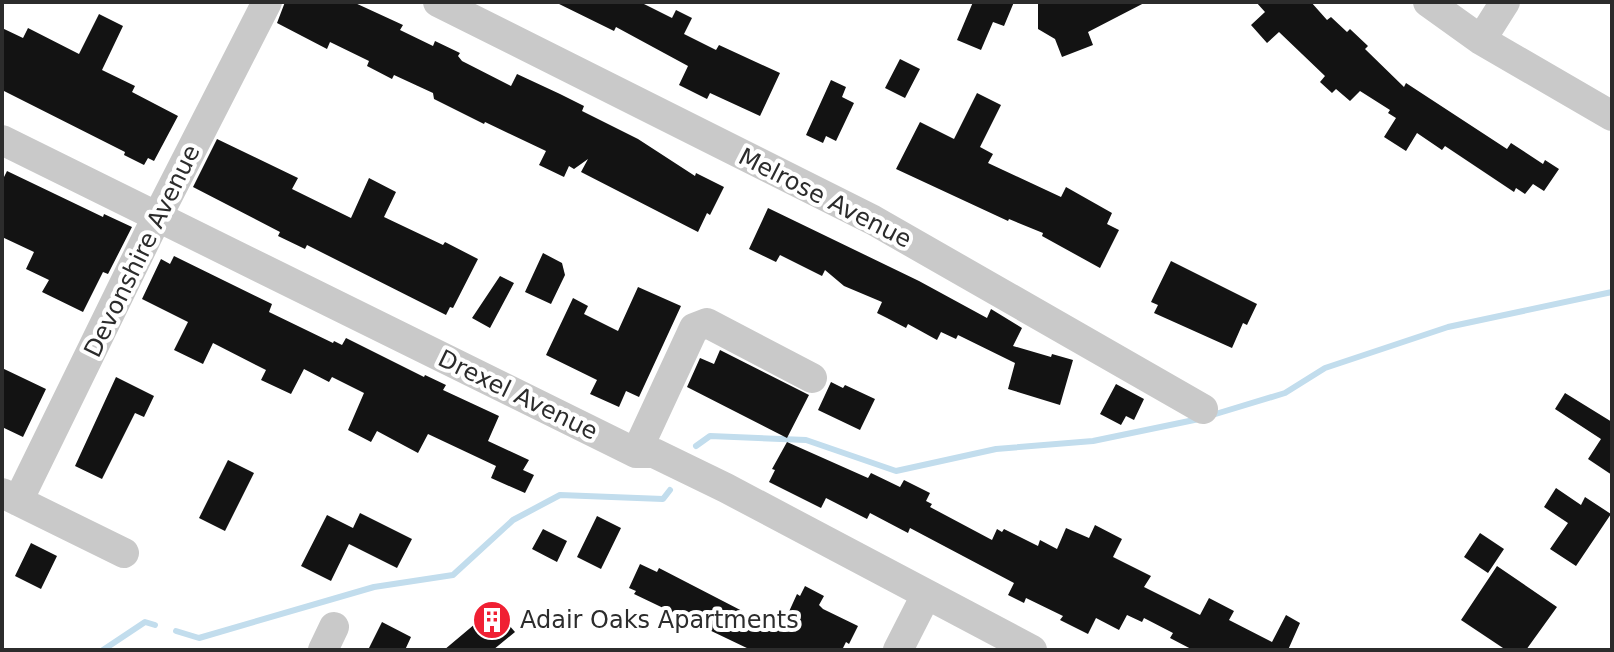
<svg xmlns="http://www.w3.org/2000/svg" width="1614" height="652" viewBox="0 0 1614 652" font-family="'DejaVu Sans',sans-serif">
<rect width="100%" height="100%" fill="#fff"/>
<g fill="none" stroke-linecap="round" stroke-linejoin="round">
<path stroke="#c2dded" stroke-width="6" d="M1209,416L1285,393L1325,368L1448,327L1612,292
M696,446L710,436L806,440L896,471L996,449L1093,441L1199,419
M176,631L199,638L374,587L453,575L513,520L560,495L663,499L670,490
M103,650L145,622L155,625"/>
</g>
<path fill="#131313" d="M285,2H353L403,25L400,30L433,46L435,41L460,53L458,56L462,61L511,86L517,74L560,94L584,106L582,111L638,139L695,176L696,173L724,187L710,215L707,213L698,232L581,172L588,159L574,169L569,166L564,177L539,165L546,151L485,122L484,124L434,99L433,93L394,75L392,79L367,66L369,61L330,42L327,49L277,23Z
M555,2H640L672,18L676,10L692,18L684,34L716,50L719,45L780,73L760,116L710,93L707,99L679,85L688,66L616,27L614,31Z
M973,2H1014L1004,26L993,22L981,50L957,40Z
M1038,2H1146L1088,32L1093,45L1062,57L1055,39L1038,29Z
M1256,2H1311L1327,20L1331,17L1347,32L1350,29L1368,46L1365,49L1404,87L1406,83L1507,149L1511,143L1543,164L1545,160L1559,169L1544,191L1533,184L1525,194L1516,188L1514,192L1445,146L1442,150L1417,133L1406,151L1384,137L1396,118L1388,113L1390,110L1360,91L1350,101L1336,89L1332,93L1320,82L1325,76L1279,32L1267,43L1251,25L1265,12Z
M99,14L123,26L102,70L135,86L132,92L178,116L154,161L148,158L144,165L124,155L125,152L2,90V28L23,38L28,28L79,54Z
M900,59L920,69L905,98L885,88Z
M831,80L846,87L842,97L854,103L836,141L826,136L823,143L806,135Z
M977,93L1001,105L980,147L993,154L988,163L1061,197L1066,187L1112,213L1107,224L1119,230L1100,268L1042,236L1043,233L1009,219L1008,221L896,169L920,122L954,139Z
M217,139L298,178L292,189L351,218L369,178L396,192L384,217L443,245L445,242L478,259L453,308L450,307L446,315L307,245L305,249L278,236L280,232L193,187Z
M7,171L103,217L104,214L132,227L108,274L103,272L83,312L42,292L49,280L26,269L34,252L2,237V181Z
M768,208L919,281L987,318L991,309L1022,328L1013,346L1051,357L1052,354L1073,360L1060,405L1008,389L1015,363L958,335L956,339L941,332L937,340L908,324L906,328L887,318L877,313L882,302L844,286L825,270L822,276L780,255L776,262L749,249Z
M543,253L562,263L565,275L551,304L525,292Z
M174,256L272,304L269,312L333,343L334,341L342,345L346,338L424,377L425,375L446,385L443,390L499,416L488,441L529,460L523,470L534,475L525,493L491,478L496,466L428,434L418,453L377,431L371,442L348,430L364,393L332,377L329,382L304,369L291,394L261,380L266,370L213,343L203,364L174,350L188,322L142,299L161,259L170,264Z
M1171,261L1257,304L1247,325L1243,323L1232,348L1154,313L1158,305L1151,302Z
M500,276L514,283L490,328L472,318Z
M638,287L681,306L639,397L626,391L619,407L590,394L597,380L546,355L573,298L588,306L584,314L618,331Z
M720,350L809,395L787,438L687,387L700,358L714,364Z
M2,368L46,389L23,437L2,427Z
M116,377L154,396L144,417L135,413L102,479L75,466Z
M831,382L843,388L845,385L875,399L860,430L818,410Z
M1116,384L1144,399L1134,420L1126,416L1121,425L1100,414Z
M1565,393L1612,422V475L1588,459L1601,439L1555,409Z
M787,442L868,478L871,473L900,487L904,480L930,493L926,501L932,504L930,507L992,540L997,529L1002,532L1004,529L1038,546L1040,540L1057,549L1066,528L1089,538L1095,525L1122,539L1113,557L1151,576L1144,587L1200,615L1209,598L1234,611L1229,620L1272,642L1286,615L1300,623L1288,650H1193L1170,638L1173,633L1144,618L1142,622L1127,615L1119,630L1096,618L1088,634L1060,620L1063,616L1026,598L1024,603L1008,595L1014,583L910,528L908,533L870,513L867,519L826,498L821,508L769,482L775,470L772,469Z
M228,460L254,473L225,531L199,518Z
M1556,488L1581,505L1585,497L1611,514L1576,566L1550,549L1568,523L1544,507Z
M360,513L412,539L397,568L349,544L331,581L301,566L327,515L353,528Z
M597,516L621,528L601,569L577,557Z
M543,529L567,541L557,562L532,549Z
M1480,533L1504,549L1488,573L1464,557Z
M31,543L57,556L41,589L15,576Z
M640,564L657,572L659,568L777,629L778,625L782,627L797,594L800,596L805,586L824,596L819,605L823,609L858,626L849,644L846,642L842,650H751L634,594L636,591L629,588Z
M1497,566L1557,607L1526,650H1506L1461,620Z
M494,608L515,632L493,650H444Z
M382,622L411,637L405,650H368Z"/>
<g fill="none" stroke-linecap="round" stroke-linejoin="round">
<path stroke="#c9c9c9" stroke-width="30" d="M438,2L873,220L1203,409
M1428,2L1481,40L1612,116
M1481,40L1505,2
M2,140L636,453H654L726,488L1032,650
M636,453L694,328L707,323L812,378
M2,493L124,553
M18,501L153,225L267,2
M323,650L334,627
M898,650L926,595"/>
</g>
<defs>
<symbol id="building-disc" viewBox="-11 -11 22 22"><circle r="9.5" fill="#f02033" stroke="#fff"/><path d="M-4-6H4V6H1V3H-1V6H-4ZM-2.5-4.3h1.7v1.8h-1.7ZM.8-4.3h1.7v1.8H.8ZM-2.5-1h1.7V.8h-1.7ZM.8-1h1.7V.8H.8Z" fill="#fff"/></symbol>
</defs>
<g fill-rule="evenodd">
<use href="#building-disc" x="470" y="598" width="44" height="44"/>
</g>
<g text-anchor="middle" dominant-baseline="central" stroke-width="8" stroke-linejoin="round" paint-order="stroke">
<g font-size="24" fill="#2c2c2c" stroke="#fff">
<text transform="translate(825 198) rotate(27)">Melrose Avenue</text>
<text transform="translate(142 251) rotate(-64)">Devonshire Avenue</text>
<text transform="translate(518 395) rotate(26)">Drexel Avenue</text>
</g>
<g font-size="24" fill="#2c2c2c" stroke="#fff" text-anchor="start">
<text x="520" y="620">Adair Oaks Apartments</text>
</g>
</g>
<rect width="1614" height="652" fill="none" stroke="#2c2c2c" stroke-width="8"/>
</svg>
